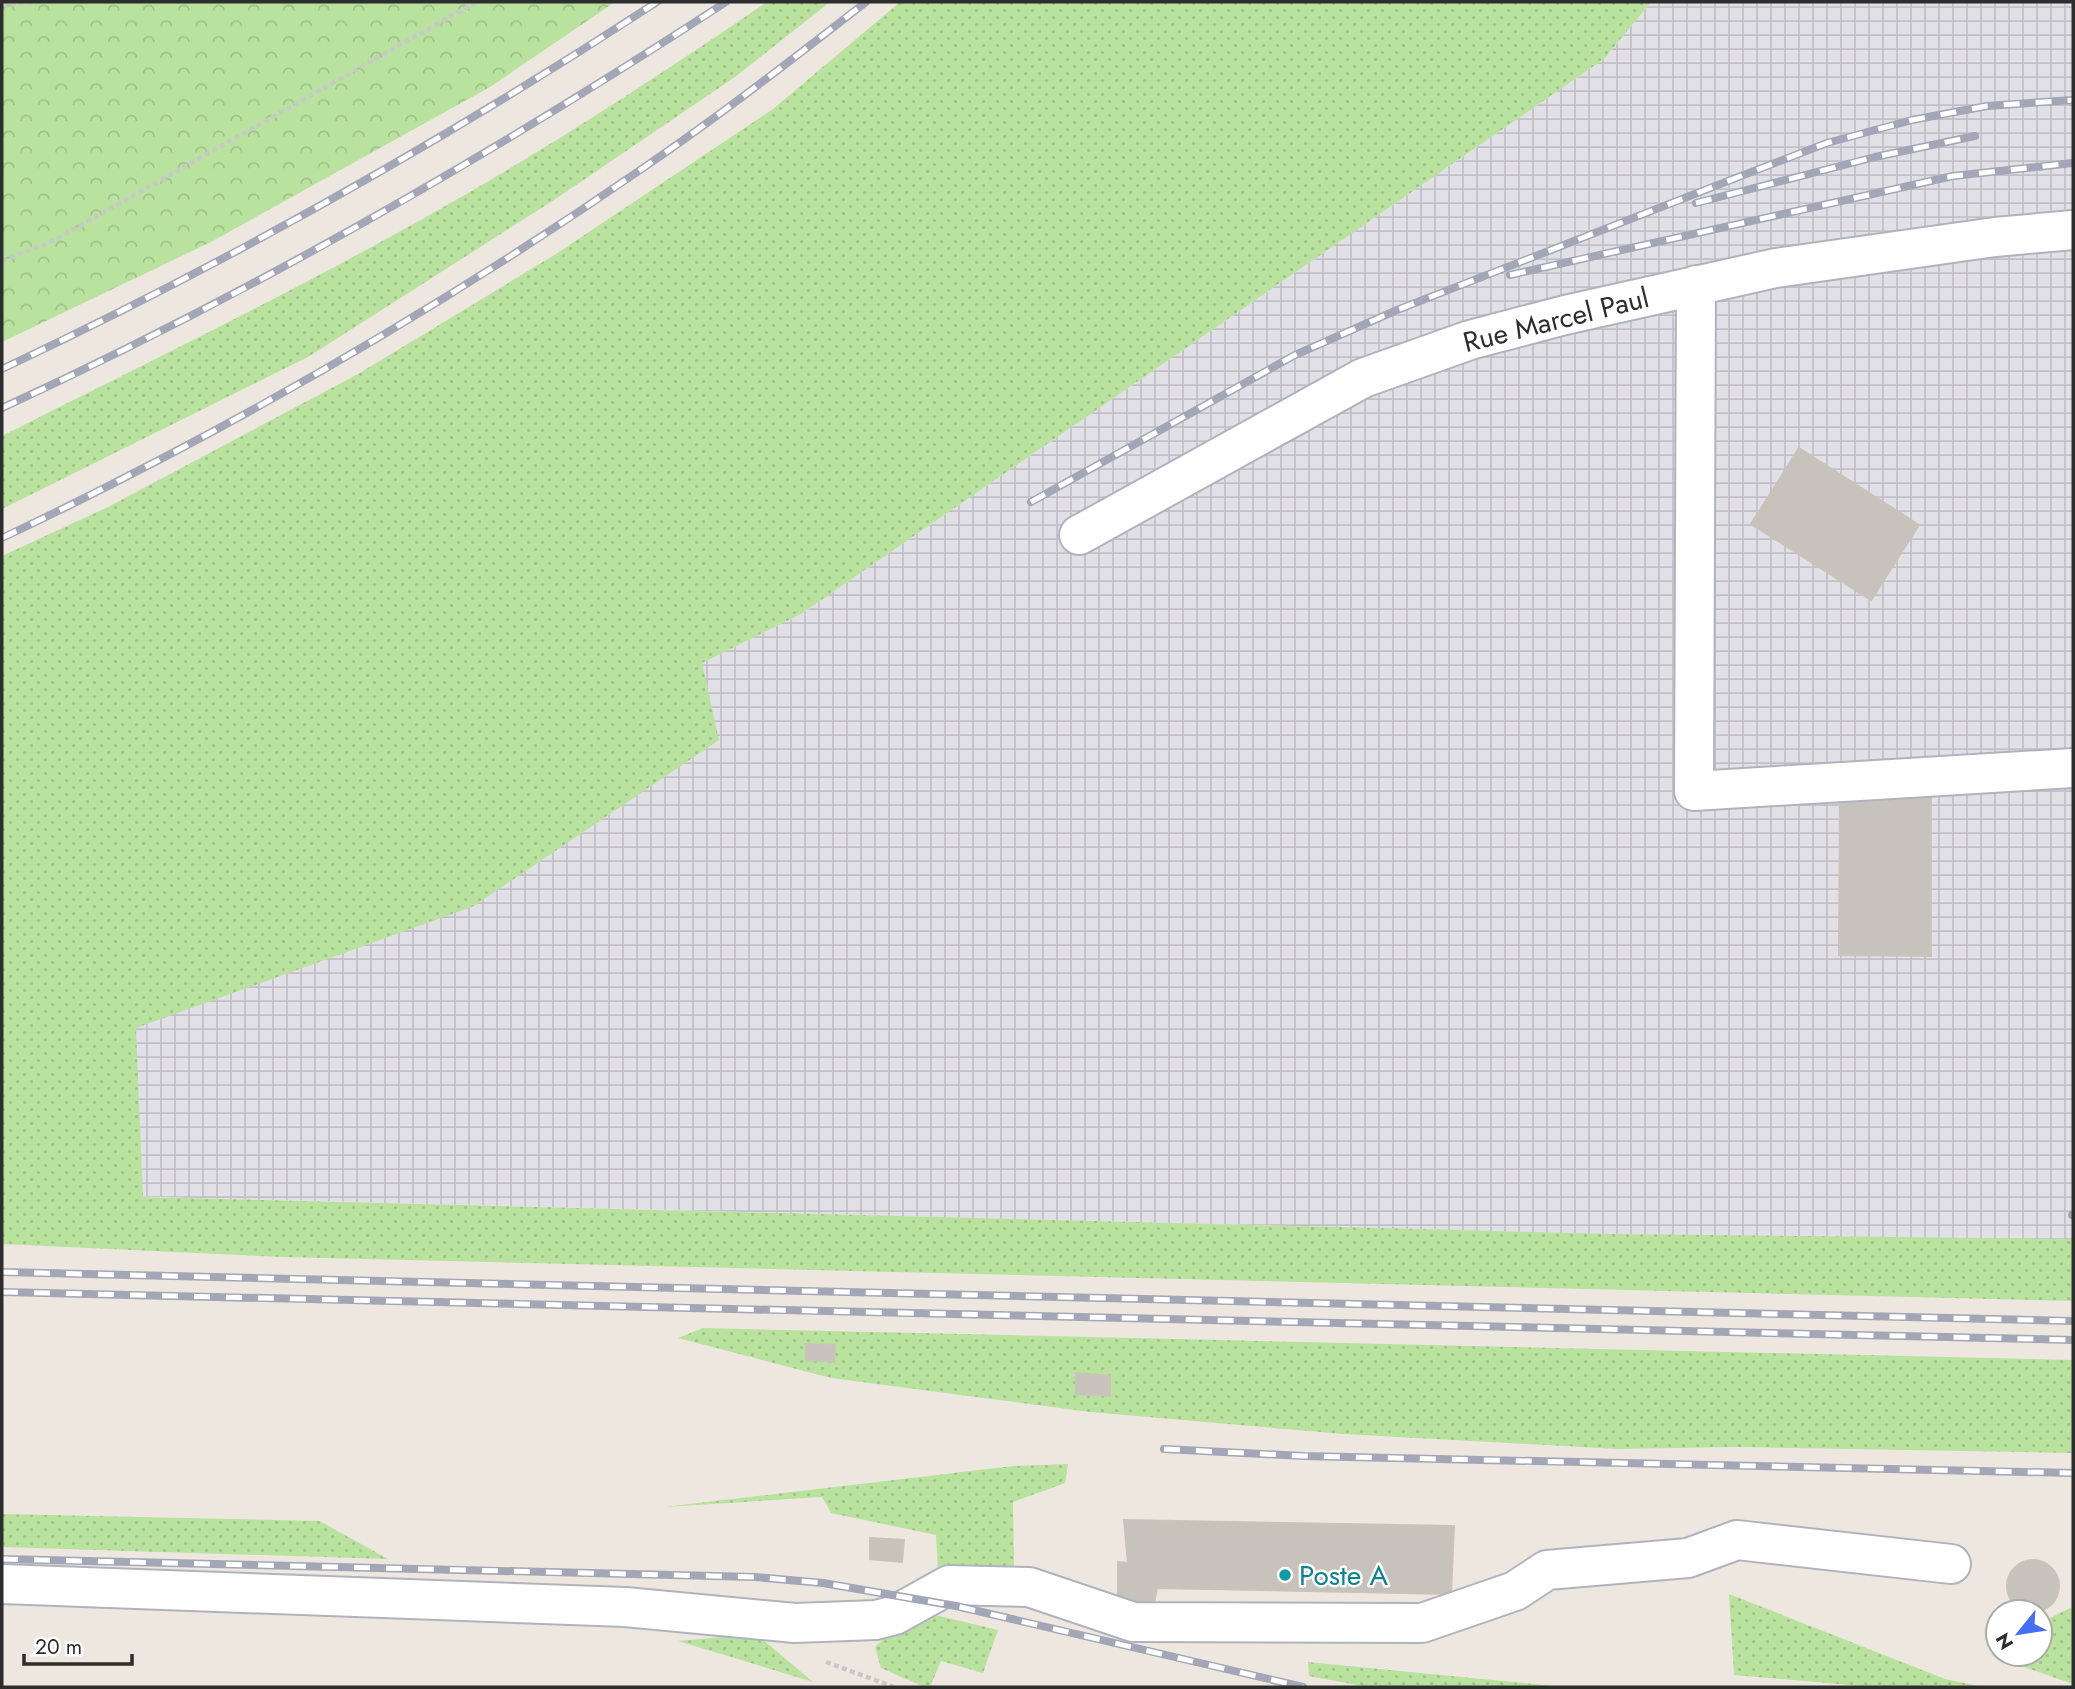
<svg xmlns="http://www.w3.org/2000/svg" width="2075" height="1689" viewBox="0 0 2075 1689" font-family="Jost,sans-serif">
<defs>
<pattern id="industrial-grid" width="8" height="8" patternUnits="userSpaceOnUse" patternTransform="scale(1.75)"><rect width="8" height="8" fill="#e2e0e7"/><path d="M0 4h8M4 0v8" fill="none" stroke="#c2c0c6"/></pattern>
<pattern id="green-dots" width="8" height="8" patternUnits="userSpaceOnUse" patternTransform="scale(1.75)"><rect width="8" height="8" fill="#b9e29f"/><path d="M2 2h.1M6 6h.1" fill="none" stroke="#9fc289" stroke-width="1.8" stroke-linecap="round"/></pattern>
<pattern id="forest-crowns" width="20" height="18" patternUnits="userSpaceOnUse" patternTransform="scale(1.75)"><rect width="20" height="18" fill="#b9e29f"/><path d="M2 6a3 3 0 1 1 6 0M12 15a3 3 0 1 1 6 0" fill="none" stroke="#9fc289"/></pattern>
</defs>
<rect width="100%" height="100%" fill="#eee7e0"/>
<path fill="url(#industrial-grid)" d="M1651,2H2073V1240L1599,1234L2,1193V1008L801,614L1604,59Z"/>
<path fill="url(#green-dots)" d="M767,2H830L735,77L554,200L308,357L2,509V436C141,366 281,298 417,222C538,155 653,80 767,2Z
M900,2H1651L1604,59L801,614L702,663L719,740L474,906L136,1028L143,1197L1613,1234L2073,1239V1301L283,1257L2,1244V556L108,507L358,374L556,254L773,109Z
M703,1328L2073,1360V1453L1737,1447L1618,1449L1343,1434L1090,1412L831,1378L678,1338Z
M1068,1464L1065,1483L1013,1502L1014,1568L938,1569L936,1535L831,1513L822,1497L664,1507L1013,1466Z
M2,1514L320,1521L388,1559L2,1547Z
M1729,1594L1945,1679L1984,1687H1873L1734,1675Z
M2070,1608L2073,1609V1684L2015,1664L2013,1654H2040V1623Z
M935,1615L998,1630L983,1673L941,1661L930,1687H924L881,1668L875,1647L887,1636Z
M756,1634L813,1682L678,1641Z
M1308,1662L1564,1687H1367L1309,1676Z"/>
<path fill="url(#forest-crowns)" d="M2,2H615L490,87L211,242L2,342Z"/>
<path fill="#c7c2bb" stroke="#cac3b9" stroke-width="2" d="M1799,448L1919,525L1871,600L1751,524Z
M1931,794V956L1839,955L1840,796Z
M806,1344L835,1345L834,1362L806,1360Z
M1076,1373L1110,1376V1396L1076,1394Z
M1124,1520L1454,1526L1451,1594L1157,1588L1154,1603L1124,1607L1118,1596V1562L1128,1563Z
M870,1538L904,1540L902,1562L870,1559Z
M2007 1586a26 26 0 1 1 52 0a26 26 0 1 1-52 0Z"/>
<g fill="none" stroke-linecap="round" stroke-linejoin="round">
<defs>
<path id="minor" d="M1696,285L1694,791L2073,768
M1079,535L1363,378L1470,340L1565,315L1776,268L1995,237L2073,230
M2,1584L625,1607L795,1623L876,1620L895,1615L949,1585L1029,1587L1133,1622L1422,1623L1515,1591L1547,1570L1688,1558L1737,1540L1951,1564"/>
</defs>
<use href="#minor" stroke="#b0b3bd" stroke-width="42"/>
<path stroke="#c8c8c8" stroke-width="4.5" stroke-dasharray="5 3.5" stroke-linecap="butt" d="M2,5L32,2
M2,261L55,240L476,2
M826,1662L894,1687"/>
<use href="#minor" stroke="#fff" stroke-width="38"/>
<defs>
<path id="rail" d="M1696,203L1875,157L1975,136
M1510,275L1953,176L2073,163
M2,369C229,262 447,139 657,2
M2,408C254,292 493,154 726,2
M1031,502L1295,355L1397,310L1741,176L1827,143L1912,120L1987,106L2073,100
M2,538C226,432 442,307 646,166C722,114 794,58 866,2
M2072,1215H2073
M2,1272L2073,1321
M2,1292L2073,1340
M1164,1449L1304,1456L2073,1473
M2,1559L755,1577L823,1583L956,1606L1303,1687"/>
</defs>
<use href="#rail" stroke="#a2a6b6" stroke-width="8"/>
<use href="#rail" stroke="#fff" stroke-width="5" stroke-dasharray="16" stroke-linecap="butt"/>
</g>
<circle fill="#0f9aa8" stroke="#fff" stroke-width="2.5" cx="1285" cy="1575" r="7"/>
<g text-anchor="middle" dominant-baseline="central" stroke-width="5" stroke-linejoin="round" paint-order="stroke">
<g font-size="28" fill="#2d2d2d" stroke="#fff">
<text transform="translate(1556 320) rotate(-14)">Rue Marcel Paul</text>
</g>
<g font-size="28" fill="#0d838f" stroke="#fff" text-anchor="start">
<text x="1299" y="1575">Poste A</text>
</g>
</g>
<rect width="2075" height="1689" fill="none" stroke="#2d2d2d" stroke-width="7"/>
<g transform="translate(2019 1633) rotate(240)"><circle r="33" fill="#ffffff" stroke="#ababab" stroke-width="2"/>
<path d="M0-5L12 26L0 18L-12 26Z" fill="#466ff5"/>
<text y="-10" font-size="19" font-weight="bold" text-anchor="middle" fill="#2d2d2d">N</text>
</g>
<path d="M24 1654v10h108v-10" fill="none" stroke="#2d2d2d" stroke-width="3.5"/>
<text x="35" y="1654" font-size="21" fill="#2d2d2d" stroke="#ffffff" stroke-width="5" paint-order="stroke">20 m</text>
</svg>
